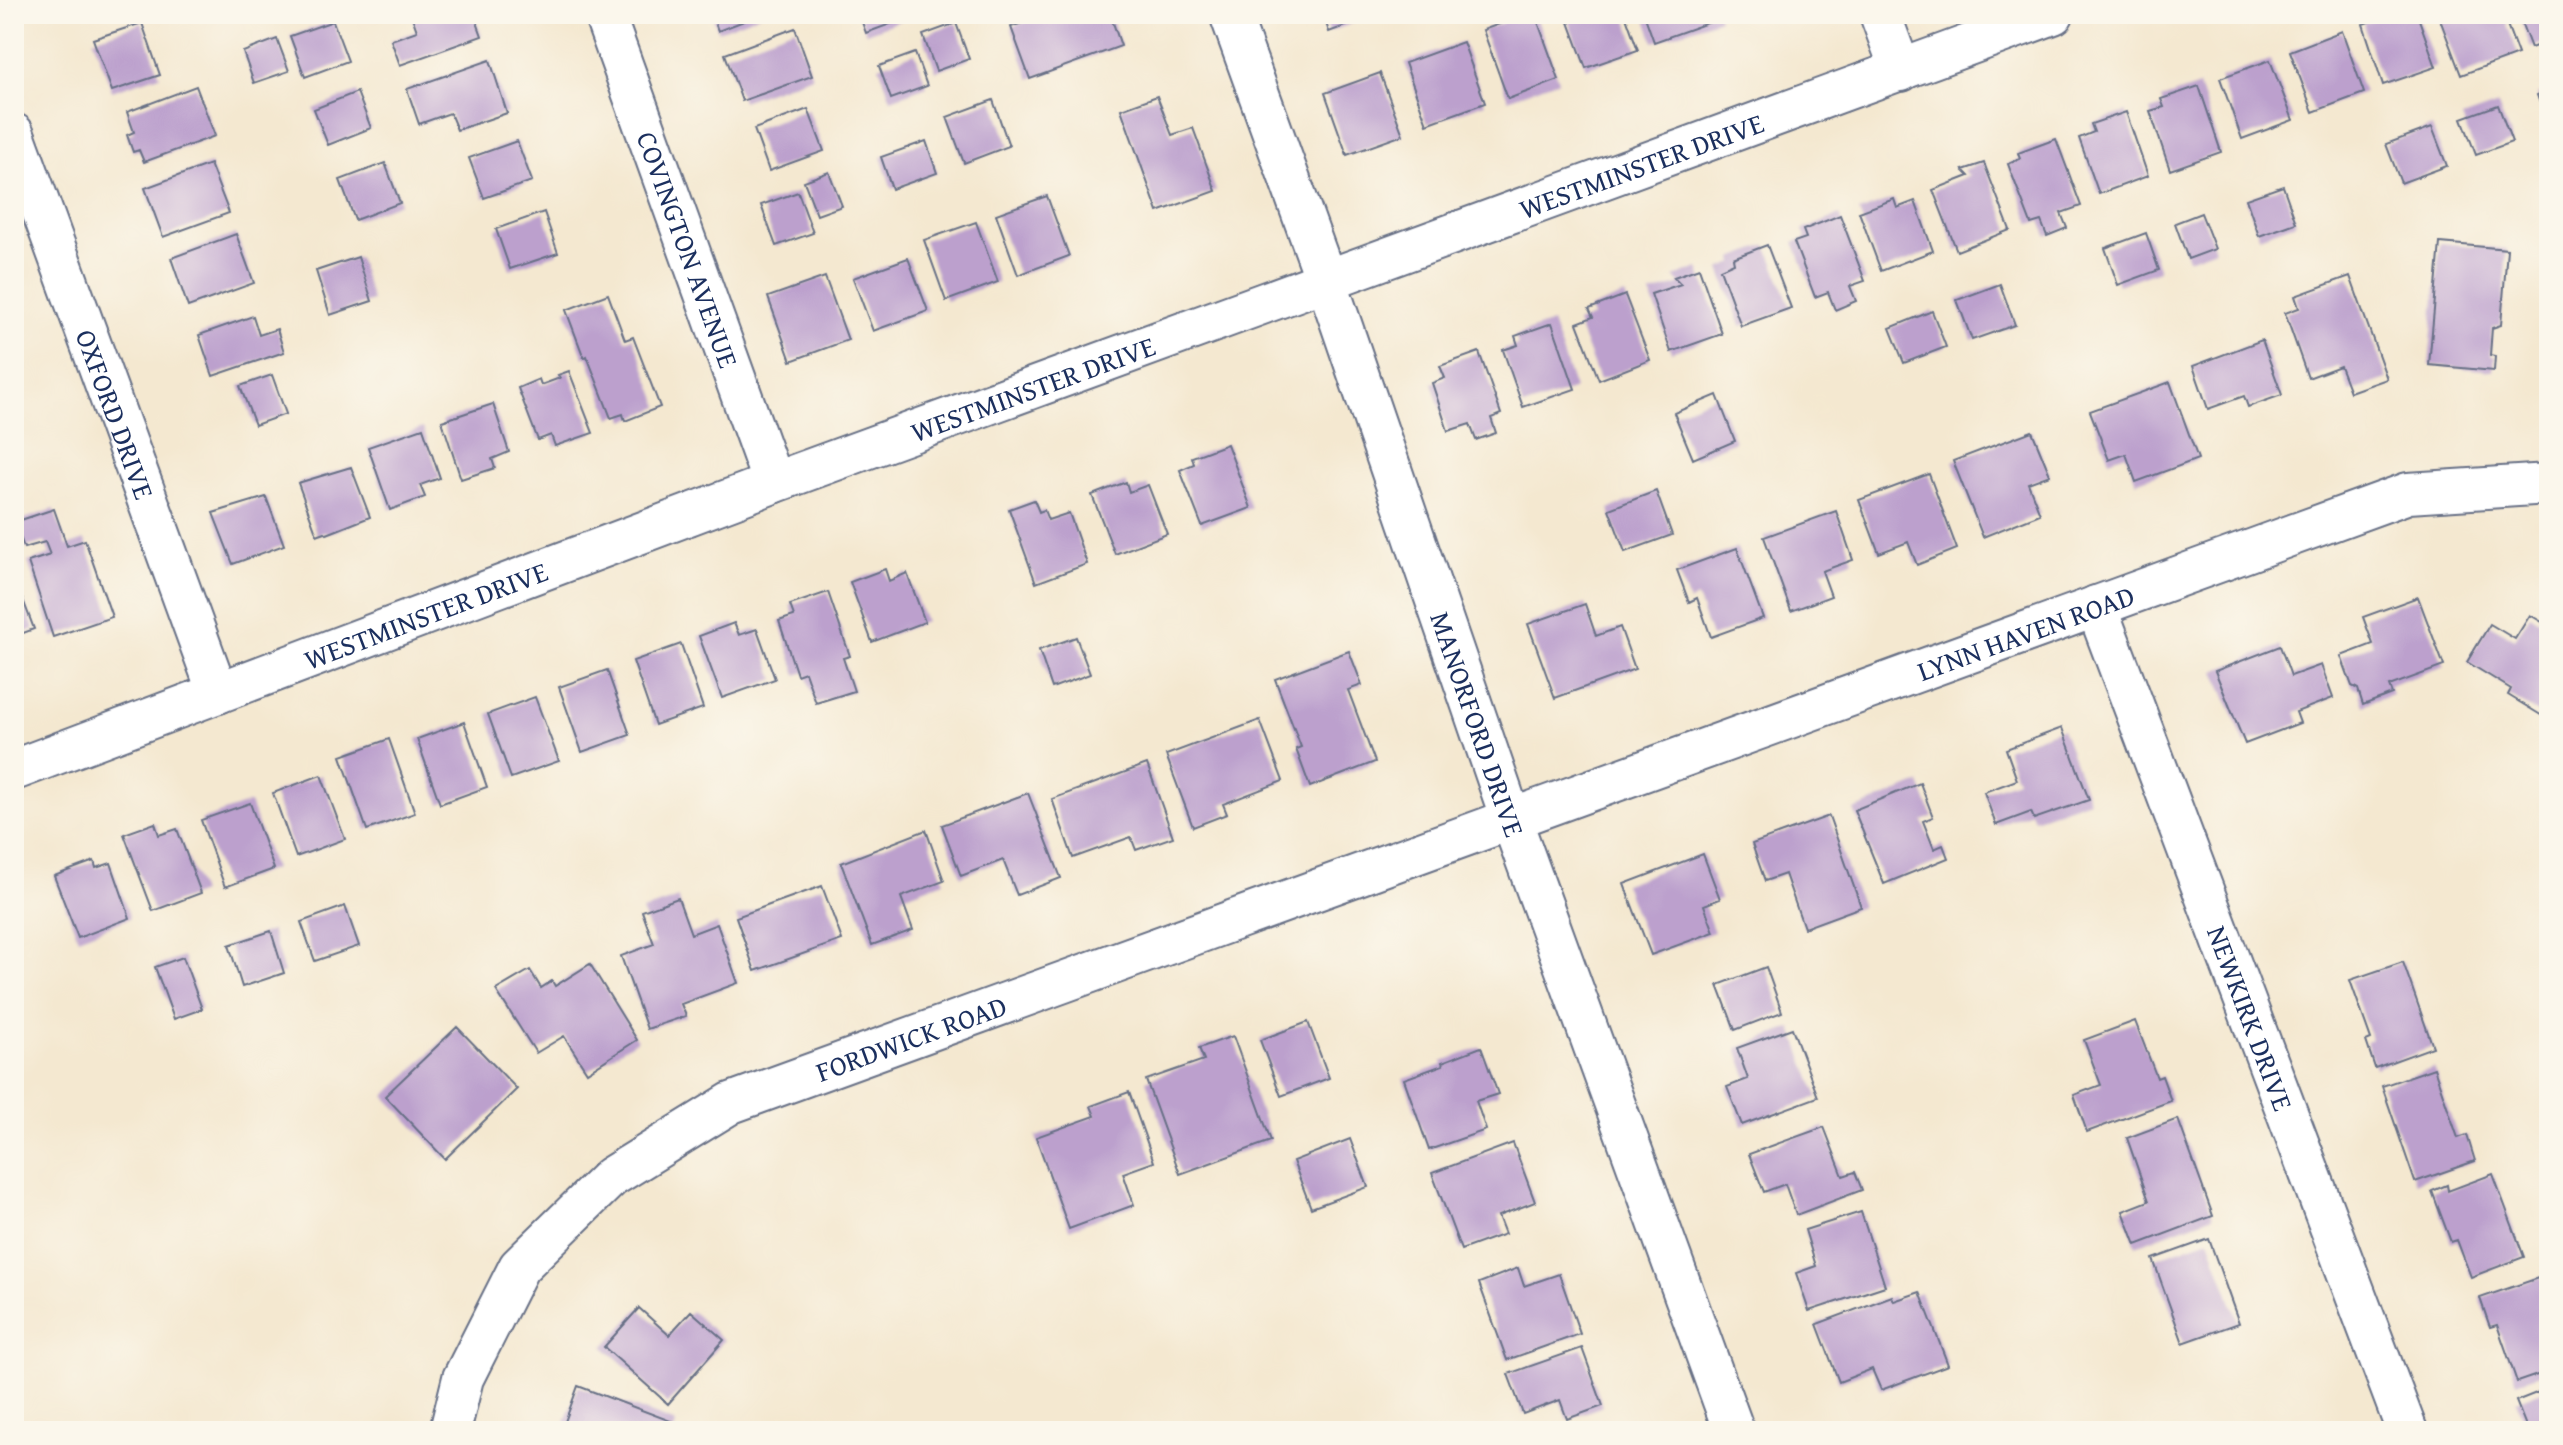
<svg xmlns="http://www.w3.org/2000/svg" width="2563" height="1445" viewBox="0 0 2563 1445" font-family="'Gentium Book Plus',serif">
<rect width="100%" height="100%" fill="#fbf7ec"/>
<filter id="ink" filterUnits="userSpaceOnUse"><feTurbulence type="fractalNoise" baseFrequency=".0125" numOctaves="2"/><feDisplacementMap in="SourceGraphic" scale="16" xChannelSelector="R" yChannelSelector="G"/><feConvolveMatrix kernelMatrix="1 2 1 2 8 2 1 2 1" color-interpolation-filters="sRGB"/></filter>
<filter id="wash" filterUnits="userSpaceOnUse"><feTurbulence type="fractalNoise" baseFrequency=".006" numOctaves="4" result="noise"/><feDisplacementMap in="SourceGraphic" scale="32" xChannelSelector="R" yChannelSelector="G"/><feGaussianBlur stdDeviation="1.8" result="paint"/><feColorMatrix in="noise" values="0 0 0 0 0 0 0 0 0 0 0 0 0 0 0 0 0 1.4 0 .05"/><feComposite in="paint" operator="in"/></filter>
<g filter="url(#wash)">
<rect width="100%" height="100%" fill="#f4e8d0"/>
<g id="blocks">
<path fill="#bca0cd" d="M411,14H474L482,36L400,65L391,40L417,31Z
M712,14H762L718,31Z
M859,14H902L904,19L866,33Z
M1047,14H1110L1121,46L1030,79L1011,27Z
M1323,14H1377L1329,32Z
M1526,14H1535L1559,80L1508,99L1483,30Z
M1566,14H1625L1638,50L1586,68Z
M1644,14H1717L1719,19L1654,42Z
M2390,14H2417L2436,67L2383,85L2363,24Z
M2438,14H2503L2518,54L2461,75Z
M2518,14H2549V41L2531,48Z
M333,21L348,61L305,77L290,36Z
M142,23L160,75L112,91L93,39Z
M956,23L969,59L936,71L923,35Z
M795,28L812,76L742,101L725,54Z
M2342,31L2364,93L2313,112L2290,51Z
M277,39L289,71L254,83L243,52Z
M1463,42L1485,103L1427,124L1405,63Z
M915,53L927,86L891,99L879,66Z
M490,60L507,113L457,130L450,113L419,124L407,89Z
M2270,60L2293,120L2242,139L2220,78Z
M1380,73L1403,135L1347,155L1325,93Z
M196,86L215,136L144,162L139,150L133,152L127,135L134,132L127,112Z
M2199,86L2221,152L2170,170L2150,111L2164,107L2161,99Z
M2549,90V127L2537,95Z
M357,92L371,128L328,145L314,109Z
M1157,96L1172,135L1193,128L1216,191L1158,212L1121,109Z
M993,100L1009,146L964,163L947,117Z
M2498,105L2512,142L2476,155L2462,118Z
M808,109L824,151L769,171L754,129Z
M2126,112L2148,176L2099,194L2079,138L2094,132L2091,124Z
M2432,127L2447,166L2401,183L2386,144Z
M2056,139L2081,206L2061,213L2067,228L2047,236L2041,221L2031,224L2008,164L2020,159L2018,153Z
M517,141L532,181L484,198L469,158Z
M926,141L937,173L892,189L881,157Z
M385,163L400,203L355,220L340,180Z
M1984,163L2010,230L1957,251L1933,190L1969,176L1963,170Z
M210,164L229,213L163,237L145,188Z
M829,172L842,206L817,215L804,181Z
M2283,186L2296,223L2259,236L2246,199Z
M798,192L813,233L776,246L761,205Z
M1047,196L1069,256L1018,275L996,214Z
M1894,199L1897,208L1915,201L1933,251L1881,271L1859,212Z
M544,212L558,253L510,269L496,229Z
M2201,213L2215,249L2188,259L2175,223Z
M1840,215L1865,281L1850,286L1856,301L1835,310L1828,292L1815,297L1794,242L1806,238L1803,230Z
M976,222L998,282L946,301L924,240Z
M2146,233L2159,270L2118,285L2105,248Z
M236,234L254,283L188,307L171,258Z
M2440,243L2507,249L2501,325L2492,328L2490,355L2495,356L2494,371L2429,365Z
M1767,245L1791,308L1741,326L1720,269L1734,263L1733,258Z
M358,257L372,301L330,315L316,271Z
M908,258L928,311L873,331L853,278Z
M1699,268L1722,334L1671,352L1651,294L1681,284L1674,277Z
M2350,276L2387,379L2350,392L2340,366L2308,378L2285,313L2299,308L2295,296Z
M825,277L848,340L791,361L768,297Z
M2000,284L2015,325L1972,340L1957,300Z
M608,294L625,340L633,337L660,407L625,421L623,414L611,418L587,356L584,358L566,310Z
M1625,295L1650,360L1599,380L1577,323L1593,317L1589,309Z
M1932,311L1946,347L1904,363L1890,328Z
M253,316L259,335L277,329L284,352L213,376L199,335Z
M1552,323L1575,389L1523,407L1503,350L1518,345L1515,336Z
M2262,340L2282,395L2248,407L2244,396L2208,409L2193,366Z
M1479,352L1501,414L1491,418L1496,433L1476,440L1470,424L1448,431L1432,383L1445,378L1440,366Z
M569,371L593,433L555,446L551,435L538,440L518,388L539,379L541,385L560,378L558,375Z
M272,375L286,414L255,425L240,386Z
M2170,382L2198,459L2136,482L2126,454L2109,460L2090,411Z
M1717,395L1735,441L1693,459L1674,413Z
M493,404L509,452L492,459L495,468L461,479L442,421Z
M423,428L440,478L420,485L425,497L390,510L368,447Z
M2032,431L2050,475L2028,483L2040,514L1983,537L1953,461Z
M1227,444L1251,508L1202,526L1180,470L1194,464L1192,457Z
M351,467L370,517L327,534L325,532L317,535L298,483Z
M1929,474L1957,549L1917,565L1908,542L1879,553L1859,500Z
M1126,482L1129,492L1148,485L1167,534L1115,554L1092,495Z
M1656,491L1672,535L1625,552L1609,509Z
M266,497L284,545L233,564L213,513Z
M1034,500L1039,512L1044,510L1048,520L1069,513L1087,564L1036,583L1009,509Z
M54,509L67,546L85,540L112,617L53,637L28,562L50,555L45,542L24,548L15,522Z
M1836,511L1853,560L1822,571L1831,596L1791,611L1764,537Z
M1737,548L1763,618L1711,637L1697,598L1689,602L1677,570Z
M885,569L889,581L907,573L925,622L872,642L850,582Z
M14,576L34,629L15,636L18,646L14,648Z
M828,592L850,656L843,658L854,691L816,703L805,672L797,675L779,621L794,616L790,605Z
M2418,597L2444,666L2389,686L2392,694L2363,705L2358,689L2352,686L2341,656L2373,644L2363,617Z
M1585,604L1596,636L1620,627L1635,669L1555,698L1528,624Z
M2530,615L2549,626V647L2545,652L2549,655V709L2544,717L2508,695L2511,689L2467,662L2490,624L2515,639Z
M734,623L739,635L757,629L775,679L722,698L699,636Z
M1076,637L1090,674L1052,688L1039,650Z
M681,644L703,708L655,725L633,661Z
M2280,646L2291,676L2321,665L2333,698L2296,712L2300,723L2245,744L2215,671Z
M1349,651L1362,685L1348,690L1375,762L1310,787L1296,749L1301,747L1275,679Z
M607,670L630,735L582,752L559,687Z
M535,697L559,761L511,778L488,714Z
M1260,720L1283,781L1223,804L1227,814L1193,827L1166,755Z
M464,722L487,787L440,804L417,739Z
M2062,728L2089,800L2034,819L2031,812L1996,825L1984,792L2017,780L2006,749Z
M389,739L415,813L367,830L341,756Z
M1147,764L1173,837L1136,850L1131,837L1073,858L1052,799Z
M321,775L345,839L296,857L273,793Z
M1920,783L1933,817L1923,821L1934,849L1943,845L1948,858L1884,884L1854,810Z
M1028,793L1061,878L1017,895L1003,860L961,876L942,825Z
M250,803L274,869L225,887L201,820Z
M1829,816L1861,907L1804,928L1785,874L1765,881L1752,844Z
M155,823L159,835L177,829L201,893L153,911L124,834Z
M926,830L944,881L901,897L913,930L872,945L841,863Z
M1703,854L1720,899L1704,905L1714,932L1651,955L1624,884Z
M94,861L96,868L111,863L130,918L78,938L54,876Z
M822,886L842,940L755,971L736,917Z
M678,898L691,934L717,924L738,983L681,1004L686,1016L647,1029L621,956L654,944L642,911Z
M345,906L359,946L315,961L301,922Z
M271,931L284,973L242,987L229,945Z
M183,957L202,1009L174,1019L155,967Z
M2403,962L2433,1047L2375,1068L2366,1041L2371,1039L2350,980Z
M590,964L637,1040L587,1072L564,1036L536,1053L496,990L530,970L541,988L552,981L555,986Z
M1766,967L1782,1012L1735,1030L1718,985Z
M2135,1021L2157,1078L2162,1076L2171,1101L2087,1132L2074,1095L2101,1085L2084,1040Z
M1308,1022L1329,1078L1281,1096L1260,1040Z
M457,1027L517,1089L445,1159L385,1096Z
M1792,1028L1818,1097L1742,1125L1727,1087L1748,1079L1737,1048Z
M1233,1036L1271,1141L1180,1174L1146,1080L1204,1060L1199,1048Z
M1481,1047L1498,1094L1476,1101L1486,1130L1429,1150L1404,1079L1443,1065L1442,1062Z
M2434,1068L2458,1138L2467,1135L2475,1161L2415,1182L2382,1086Z
M1129,1092L1154,1162L1123,1173L1134,1205L1069,1229L1036,1137L1095,1116L1091,1106Z
M2178,1119L2213,1216L2136,1245L2123,1211L2149,1201L2127,1138Z
M1824,1127L1843,1176L1855,1172L1862,1190L1796,1215L1785,1184L1764,1192L1749,1154Z
M1350,1139L1368,1187L1311,1208L1293,1161Z
M1513,1143L1535,1202L1498,1216L1505,1234L1461,1250L1432,1173Z
M2493,1174L2524,1257L2471,1277L2457,1240L2451,1242L2432,1191L2447,1185L2448,1191Z
M1861,1212L1885,1286L1809,1311L1796,1273L1816,1266L1805,1230Z
M2209,1239L2239,1323L2183,1343L2153,1259Z
M1518,1268L1524,1286L1559,1274L1580,1334L1507,1360L1479,1283Z
M2541,1277L2549,1298V1371L2517,1382L2497,1325L2490,1327L2480,1298Z
M1920,1292L1948,1365L1881,1390L1872,1369L1839,1382L1817,1324L1892,1296L1894,1301Z
M639,1308L669,1335L691,1311L724,1340L668,1404L604,1347Z
M1582,1348L1603,1406L1567,1419L1560,1400L1523,1414L1508,1374Z
M578,1386L676,1423L673,1431L562,1430Z
M2549,1388V1431H2528L2516,1401Z"/>
</g>
</g>
<g filter="url(#ink)">
<use href="#blocks" fill-opacity="0" stroke="#677086" stroke-width="2"/>
<g fill="none" stroke-linecap="round" stroke-linejoin="round">
<defs>
<g id="minor">
<path id="s1" d="M604,14L773,483"/>
<path id="s2" d="M1230,14L1326,280L1511,819L1734,1431"/>
<path d="M1880,14L1901,71"/>
<path id="s3" d="M14,134L218,693"/>
<path id="s4" d="M2096,606L2407,1431"/>
<path id="s5" d="M14,770L773,483L2053,14"/>
<path id="s6" d="M450,1431L463,1378L519,1267L611,1177L731,1103L2408,493L2549,484"/>
</g>
</defs>
<use href="#minor" stroke="#677086" stroke-width="44"/>
<use href="#minor" stroke="#fff" stroke-width="40"/>
</g>
</g>
<g text-anchor="middle" dominant-baseline="central" stroke-width="7" stroke-linejoin="round" paint-order="stroke">
<g font-size="28" fill="#1b2f5e" stroke="#fbf7ec">
<text stroke="none"><textPath href="#s5" startOffset="1736">WESTMINSTER DRIVE</textPath></text>
<text stroke="none"><textPath href="#s1" startOffset="250">COVINGTON AVENUE</textPath></text>
<text stroke="none"><textPath href="#s5" startOffset="1088">WESTMINSTER DRIVE</textPath></text>
<text stroke="none"><textPath href="#s3" startOffset="298">OXFORD DRIVE</textPath></text>
<text stroke="none"><textPath href="#s5" startOffset="440">WESTMINSTER DRIVE</textPath></text>
<text stroke="none"><textPath href="#s6" startOffset="1826">LYNN HAVEN ROAD</textPath></text>
<text stroke="none"><textPath href="#s2" startOffset="752">MANORFORD DRIVE</textPath></text>
<text stroke="none"><textPath href="#s4" startOffset="440">NEWKIRK DRIVE</textPath></text>
<text stroke="none"><textPath href="#s6" startOffset="640">FORDWICK ROAD</textPath></text>
</g>
</g>
<rect width="2563" height="1445" fill="none" stroke="#fbf7ec" stroke-width="48"/>
</svg>
